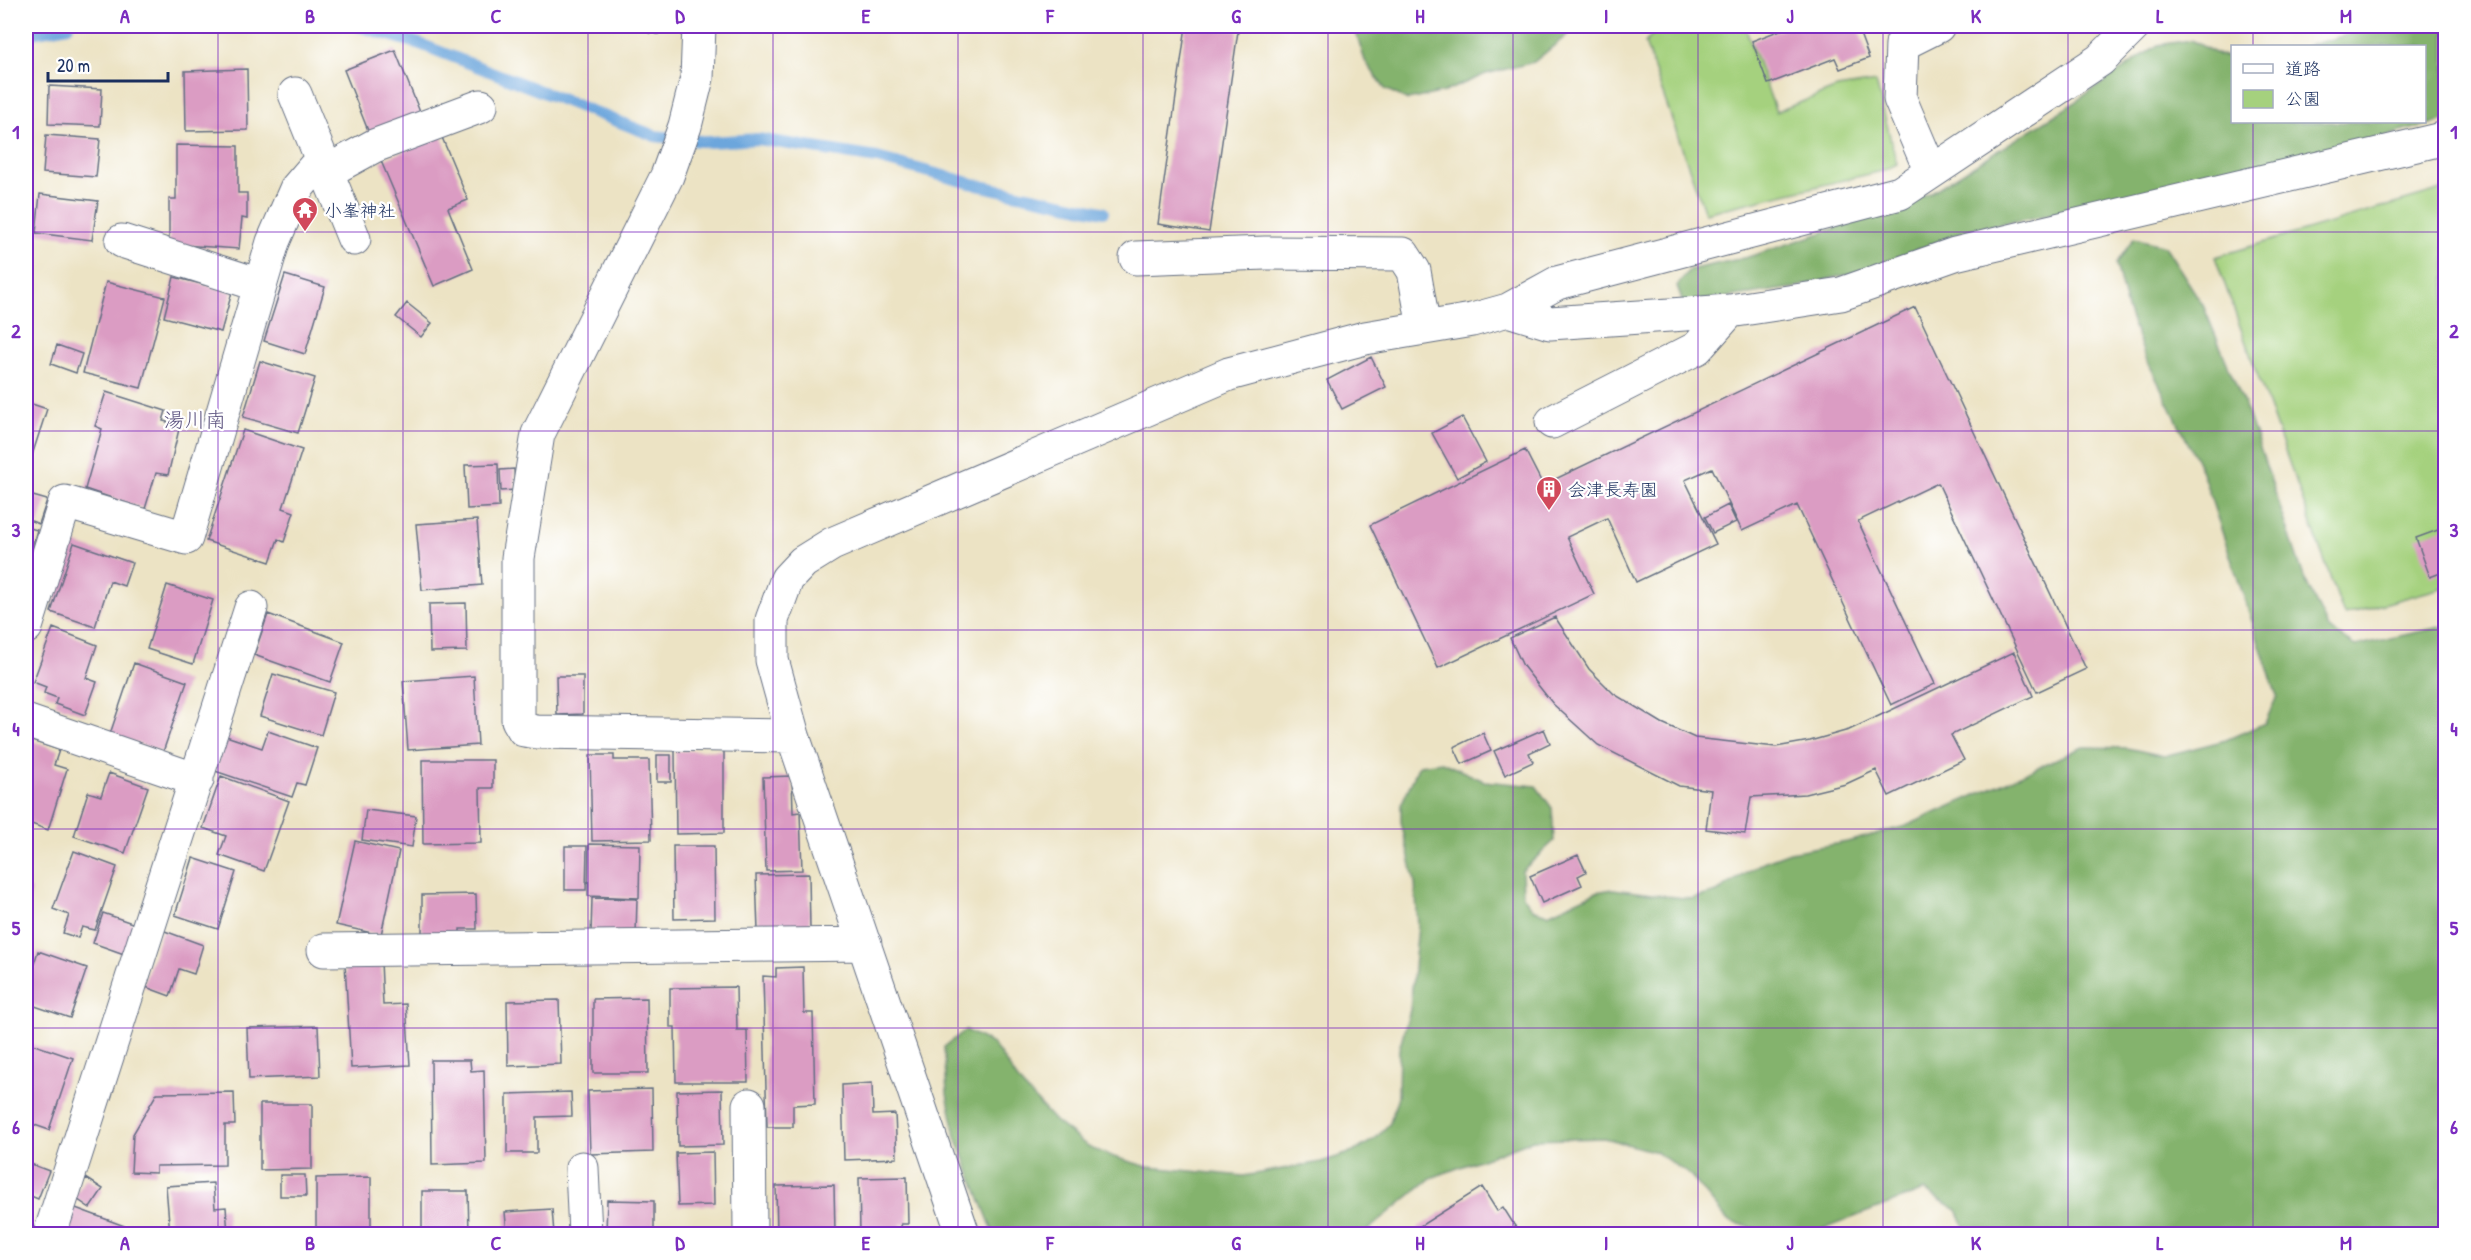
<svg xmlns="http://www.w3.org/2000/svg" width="2471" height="1260" viewBox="0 0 2471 1260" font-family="'Patrick Hand','Klee One',sans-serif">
<rect width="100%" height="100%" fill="#fff"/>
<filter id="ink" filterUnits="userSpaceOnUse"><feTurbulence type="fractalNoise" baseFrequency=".0167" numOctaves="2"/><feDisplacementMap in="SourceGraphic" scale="12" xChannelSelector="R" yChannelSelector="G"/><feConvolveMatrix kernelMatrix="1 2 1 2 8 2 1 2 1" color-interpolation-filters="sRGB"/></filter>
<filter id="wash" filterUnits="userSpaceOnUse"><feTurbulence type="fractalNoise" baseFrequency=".008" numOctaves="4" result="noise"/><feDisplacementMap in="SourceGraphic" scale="24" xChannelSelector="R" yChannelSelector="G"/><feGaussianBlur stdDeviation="1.35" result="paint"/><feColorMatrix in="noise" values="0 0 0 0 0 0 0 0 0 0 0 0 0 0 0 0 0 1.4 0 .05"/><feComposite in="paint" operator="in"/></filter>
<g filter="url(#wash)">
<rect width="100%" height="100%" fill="#ece3c4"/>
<path fill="#a5d17e" stroke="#60806e" stroke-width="1.5" d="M1660,26H1748L1745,27L1776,112L1837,88L1876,82L1897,164L1882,171L1705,213L1645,43Z
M2445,189V587L2344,615L2215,257Z"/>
<path fill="#84b36d" stroke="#507166" stroke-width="1.5" d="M1354,26H1578L1534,62L1486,74L1444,92L1408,100L1385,89L1365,61Z
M2368,26H2445V120L2354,145L2038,217L1967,230L1865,270L1793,288L1683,303L1677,286L1689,270L1748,257L1867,218L1930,193L2063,110L2158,45L2191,40L2219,55L2232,57V122H2424V46H2306L2350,34Z
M2134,238L2165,246L2203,305L2249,416L2304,577L2328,628L2355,646L2445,626V1234H1968L1957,1210L1924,1190L1813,1233L1773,1234L1728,1221L1691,1176L1656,1152L1604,1138L1533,1140L1431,1178L1363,1234H994L956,1137L947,1094L944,1047L966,1030L993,1044L1020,1083L1055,1121L1090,1148L1114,1157L1148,1167L1244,1176L1321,1162L1353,1152L1375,1139L1390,1123L1398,1096L1399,1049L1410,1010L1418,925L1415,883L1401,822V805L1419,765L1442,762L1484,781L1536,786L1552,808L1554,841L1522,871L1523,896L1534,910L1548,914L1596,892L1613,889L1691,899L1717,892L1763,862L1790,852L1847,842L1906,826L2083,747L2127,748L2164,756L2226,740L2265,723L2277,696L2201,469L2144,354L2127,309L2116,264Z"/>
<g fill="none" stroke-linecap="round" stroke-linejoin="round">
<path stroke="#6ca6dc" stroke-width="12" d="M174,26H179
M358,26L420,44L655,136L710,142L758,139L877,158L981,186L1103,212
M2211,26H2227
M26,34L68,26"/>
</g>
<g id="blocks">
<path fill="#db9cc3" d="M1186,26L1238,31L1209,232L1158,224Z
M1791,26H1857L1869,58L1840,69L1835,58L1768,84L1752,41Z
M395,50L422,117L371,138L344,70Z
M247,69L248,130L186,131L185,71Z
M49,86L102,89L100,126L48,124Z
M46,135L100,139L96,177L43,173Z
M441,135L468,200L448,208L473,269L434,286L381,161Z
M176,145L238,146V193H247V219L242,218L239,249L169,244V199H176Z
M40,194L98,201L92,240L36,233Z
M285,275L325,287L305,354L264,341Z
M174,277L232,292L221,332L164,317Z
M106,282L165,297L141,388L83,373Z
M407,303L432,323L421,337L396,317Z
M1915,307L2086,669L2037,692L1938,483L1858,521L1935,684L1891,705L1797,505L1742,531L1712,468L1685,480L1716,544L1636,582L1607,518L1567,537L1594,594L1438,668L1370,525L1525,450L1543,485Z
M57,345L82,354L76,373L51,364Z
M1371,357L1386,387L1342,409L1327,380Z
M260,361L315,378L298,433L243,417Z
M106,392L166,411L163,421L180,425L168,475L156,473L145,509L85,489L102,429L95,426Z
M26,402L47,409L26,474Z
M1462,417L1486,462L1457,478L1432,433Z
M243,430L302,450L283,508L294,512L284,542L278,539L270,562L206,541Z
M498,464L499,507L467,509L465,465Z
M514,469L515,490L501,491L500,470Z
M26,494L47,500L39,524L26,519Z
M1728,505L1736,522L1713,533L1705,517Z
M477,520L482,585L422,590L416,524Z
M26,527L37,530L26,567Z
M2446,527V571L2430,577L2416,538Z
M74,543L132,563L124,586L110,581L95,627L51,612Z
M167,585L213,600L193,664L147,649Z
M466,603L467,651L430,652L429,604Z
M268,614L344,642L330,682L254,655Z
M1555,617L1589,669L1614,694L1662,723L1695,738L1776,747L1810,741L1849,730L2014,652L2033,696L1951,735L1964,760L1889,796L1876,770L1846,784L1805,794L1751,797L1745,834L1706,829L1711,790L1679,786L1598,745L1553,704L1523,666L1510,638Z
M53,628L97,645L86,678L97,682L85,715L55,704L57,698L44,693L46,687L33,682Z
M134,663L187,682L163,752L110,734Z
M273,674L334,692L321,735L260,716Z
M474,676L478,745L408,750L403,681Z
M556,676H583V714L557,715Z
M1544,729L1550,743L1529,753L1533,762L1505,775L1494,751Z
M268,731L317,748L305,785L297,783L292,797L215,771L226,736L262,748Z
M1483,733L1491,751L1462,764L1454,747Z
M26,739L59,750L54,765L67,769L48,830L26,822Z
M724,750V833L676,834L675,751Z
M590,755H614V760H649L651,840L592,841Z
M657,755H671V782H657Z
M422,760H493V788H480L481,843L423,844Z
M109,773L148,787L125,853L74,836L88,792L101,796Z
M221,776L289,801L264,871L219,855L226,836L203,828Z
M792,776L793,813L800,812L802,870L766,871L763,777Z
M366,810L416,816L412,847L362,840Z
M355,841L399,851L381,935L336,925Z
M589,844L640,845L639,898L588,896Z
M565,846H587L586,890H565Z
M673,846H714L715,918L674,919Z
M74,851L117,867L95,930L82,927L78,938L63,933L69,915L53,909Z
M1578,855L1586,872L1578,876L1582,885L1542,903L1530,876Z
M193,858L236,872L218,929L175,915Z
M809,874L810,930L758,931L756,875Z
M26,888L32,890L26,908Z
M476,894L477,929H460V934L422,935V895Z
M592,898L637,899L636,934H591Z
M103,913L135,924L124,954L93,943Z
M162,930L203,945L194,974L179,969L170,996L143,986Z
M38,951L87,968L70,1018L26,1003V989Z
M381,961L383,1005L406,1004L410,1065L351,1068L345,963Z
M803,967L804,1013H813L815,1104L793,1105V1127H767L763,976L776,977V968Z
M736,987L737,1030H747L748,1082H676L675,1027H670V988Z
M647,998L648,1073H593V999Z
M559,1000L561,1064L508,1066L507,1001Z
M318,1026L320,1076L249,1079L247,1028Z
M26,1042L73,1058L49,1130L26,1122Z
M431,1060H470L471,1071L484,1070L486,1163L432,1165Z
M872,1083L873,1115L895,1114L897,1158L844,1160L842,1085Z
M652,1089L653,1152L590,1154L588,1091Z
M722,1090L723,1145L678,1146L677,1091Z
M234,1092L235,1125H225V1165L156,1166V1173L131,1172L133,1134L157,1093Z
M571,1092L572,1116L537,1117V1153H507V1094Z
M260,1104H312V1169L260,1170Z
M713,1152L714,1205L678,1206L676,1153Z
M28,1163L49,1171L38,1199L26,1194V1170Z
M280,1175H305L306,1196H280Z
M371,1177V1234H316V1178Z
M907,1177L908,1224H901L902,1234H860L859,1178Z
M86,1178L103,1189L90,1208L74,1197Z
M213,1183L215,1208L226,1207L228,1234H170L166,1186Z
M834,1185L835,1234H777L776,1186Z
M1482,1187L1497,1211L1503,1207L1520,1234H1421L1417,1228Z
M422,1191H468L469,1234H422Z
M607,1200L654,1201V1234H606Z
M73,1207L127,1227L124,1234H63Z
M552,1209L554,1234H507L505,1212Z"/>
</g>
</g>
<g filter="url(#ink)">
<use href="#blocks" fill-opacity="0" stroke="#646e82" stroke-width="1.5"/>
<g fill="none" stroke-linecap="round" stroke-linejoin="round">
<defs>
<path id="minor" d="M699,26L697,78L685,126L667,176L538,434L518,558V720L524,730L537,732L793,736
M295,94L354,239
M328,171L374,146L481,106
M1931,172L1900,99L1902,44L1938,26
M122,241L260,285
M1136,258L1265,253L1403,254L1414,271L1424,328
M1508,310L1550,323L1730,311L1841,294L1955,254L2446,138
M1552,422L1697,348L1730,311
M26,627L65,502L186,538L273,242L296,189L314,168L324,162
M26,721L197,780
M324,950L865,944
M749,1105L750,1234
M582,1168L585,1234
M50,1234L251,608
M963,1234L793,736L772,660V620L787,579L803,562L832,544L1229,374L1365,338L1472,320L1508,310L1557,283L1900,193L2100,60L2134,26"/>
</defs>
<use href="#minor" stroke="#646e82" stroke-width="35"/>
<path stroke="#646e82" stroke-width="4" stroke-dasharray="4.5 4.5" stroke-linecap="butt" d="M639,26L652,33H662"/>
<use href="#minor" stroke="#fff" stroke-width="33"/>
</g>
</g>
<path fill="none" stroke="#7b2cbf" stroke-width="1.5" stroke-opacity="0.55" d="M218,26V1234M403,26V1234M588,26V1234M773,26V1234M958,26V1234M1143,26V1234M1328,26V1234M1513,26V1234M1698,26V1234M1883,26V1234M2068,26V1234M2253,26V46M2253,122V1234M26,232H2446M26,431H2446M26,630H2446M26,829H2446M26,1028H2446"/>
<defs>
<symbol id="temple-pin" viewBox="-11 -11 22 30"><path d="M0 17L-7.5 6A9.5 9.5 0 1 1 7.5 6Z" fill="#d1495b" stroke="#fff"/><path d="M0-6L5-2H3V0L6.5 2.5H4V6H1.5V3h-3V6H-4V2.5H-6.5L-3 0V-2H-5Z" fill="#fff"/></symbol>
<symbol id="building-pin" viewBox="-11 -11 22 30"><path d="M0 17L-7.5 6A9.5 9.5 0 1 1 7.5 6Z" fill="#d1495b" stroke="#fff"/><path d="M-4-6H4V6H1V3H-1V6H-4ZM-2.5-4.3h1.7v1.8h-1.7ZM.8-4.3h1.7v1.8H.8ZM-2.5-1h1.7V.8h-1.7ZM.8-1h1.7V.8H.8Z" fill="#fff"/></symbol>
</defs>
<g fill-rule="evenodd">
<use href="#temple-pin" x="290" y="195" width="30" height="40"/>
<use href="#building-pin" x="1534" y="474" width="30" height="40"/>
</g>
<g text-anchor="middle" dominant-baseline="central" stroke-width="4.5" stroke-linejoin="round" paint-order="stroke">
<g font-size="18" fill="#1b2f5e" stroke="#fff" text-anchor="start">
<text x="324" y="210">小峯神社</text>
<text x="1568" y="489">会津長寿園</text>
</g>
<g font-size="21" fill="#5e5581" stroke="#fff">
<text x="195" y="419">湯川南</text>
</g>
</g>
<rect width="2471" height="1260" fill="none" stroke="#fff" stroke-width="66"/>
<rect x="2231" y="45" width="195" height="78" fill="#ffffff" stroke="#a4acbf" stroke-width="1.5"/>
<rect x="2243" y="64" width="30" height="9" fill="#ffffff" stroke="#a4acbf" stroke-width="1.5"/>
<text x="2285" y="75" font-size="18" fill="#1b2f5e">道路</text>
<rect x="2243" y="90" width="30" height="18" fill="#a5d17e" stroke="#a4acbf" stroke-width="1.5"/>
<text x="2285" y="105" font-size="18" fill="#1b2f5e">公園</text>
<path d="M48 72v9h120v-9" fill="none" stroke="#1b2f5e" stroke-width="3"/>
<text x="57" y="72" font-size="18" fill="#1b2f5e" stroke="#ffffff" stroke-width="4.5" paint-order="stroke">20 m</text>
<rect x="33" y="33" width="2405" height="1194" fill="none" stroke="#7b2cbf" stroke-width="2"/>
<g font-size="20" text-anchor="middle" font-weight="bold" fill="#7b2cbf">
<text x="125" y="23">A</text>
<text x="310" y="23">B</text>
<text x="496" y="23">C</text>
<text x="680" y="23">D</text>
<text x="866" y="23">E</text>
<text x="1050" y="23">F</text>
<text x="1236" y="23">G</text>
<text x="1420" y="23">H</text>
<text x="1606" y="23">I</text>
<text x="1790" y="23">J</text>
<text x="1976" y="23">K</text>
<text x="2160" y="23">L</text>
<text x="2346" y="23">M</text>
<text x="16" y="139">1</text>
<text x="2454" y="139">1</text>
<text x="16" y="338">2</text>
<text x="2454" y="338">2</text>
<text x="16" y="537">3</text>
<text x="2454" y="537">3</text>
<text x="16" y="736">4</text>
<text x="2454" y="736">4</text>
<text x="16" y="935">5</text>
<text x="2454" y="935">5</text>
<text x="16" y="1134">6</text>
<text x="2454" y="1134">6</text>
<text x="125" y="1250">A</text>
<text x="310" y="1250">B</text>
<text x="496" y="1250">C</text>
<text x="680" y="1250">D</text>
<text x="866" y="1250">E</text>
<text x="1050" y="1250">F</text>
<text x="1236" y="1250">G</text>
<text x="1420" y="1250">H</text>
<text x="1606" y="1250">I</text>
<text x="1790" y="1250">J</text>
<text x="1976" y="1250">K</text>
<text x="2160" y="1250">L</text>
<text x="2346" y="1250">M</text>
</g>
</svg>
